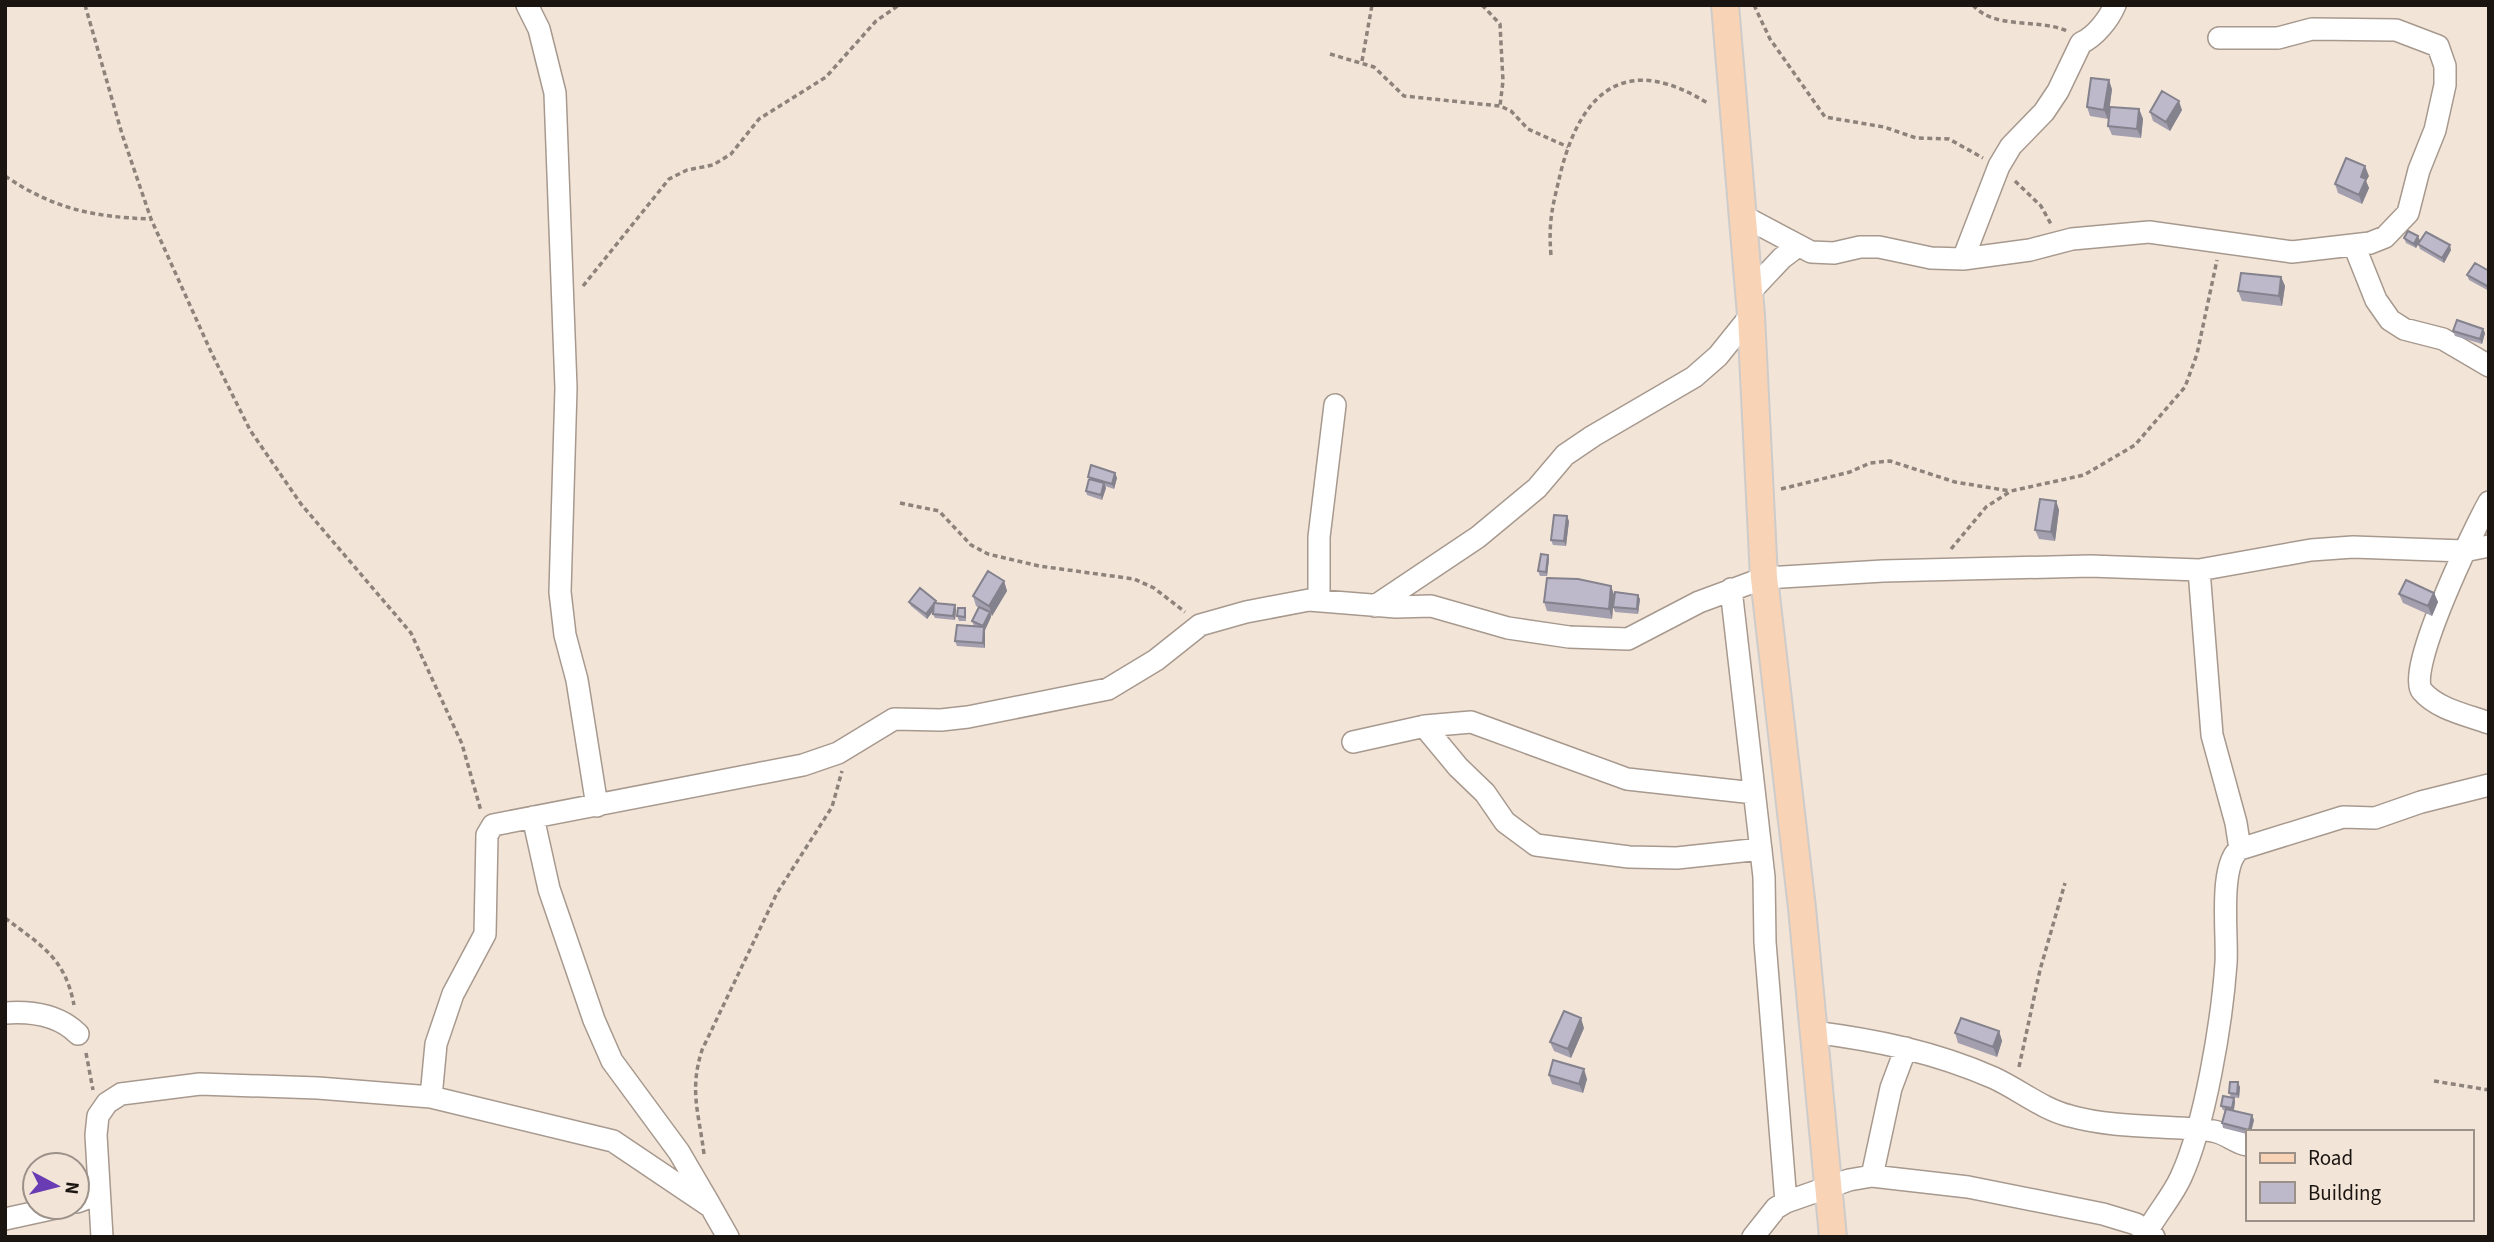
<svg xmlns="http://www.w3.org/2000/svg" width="2494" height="1242" viewBox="0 0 2494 1242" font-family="'Source Sans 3',sans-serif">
<rect width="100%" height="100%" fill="#f3e4d8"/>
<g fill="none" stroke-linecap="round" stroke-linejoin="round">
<defs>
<path id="minor" d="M527,5L539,29L555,93L566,388L560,592L565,635L577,680L597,806
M1743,216L1811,252L1834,253L1860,247H1879L1931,258L1963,259L2030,250L2072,239L2149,232L2292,252L2370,243L2385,237L2408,213L2419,170L2435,130L2445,85V66L2438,46L2396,30L2312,29L2278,38H2219
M2354,245L2376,300L2390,320L2404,329L2443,339L2489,366
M1963,259L1999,166L2011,146L2044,112L2058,91L2081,43C2095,37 2109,19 2115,5
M1749,293L1782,258L1798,246
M2489,502C2475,527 2405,671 2422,691C2437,709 2467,715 2489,723
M2199,570L2212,735L2236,823L2240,849
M1731,589L1764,877L1765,942L1786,1202
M1319,600V537L1335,405
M1375,606L1478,537L1537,488L1565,455L1593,436L1694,377L1718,356L1751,315
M1424,726L1458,767L1485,793L1505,822L1536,845L1629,857L1677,858L1761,849
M1353,742L1425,726L1471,722L1627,779L1754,793
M533,817L549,889L594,1020L612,1061L679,1152L710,1205
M5,1013C32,1011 59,1015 78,1034
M1813,1032C1876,1040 1935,1052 1994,1078C2020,1090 2042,1109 2070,1116C2117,1129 2166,1125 2213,1131C2226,1133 2235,1143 2247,1145
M431,1097L436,1044L453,994L485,934L487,835L493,825L803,765L838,753L894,719L941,720L968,717L1108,689L1156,660L1200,625L1246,612L1309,600L1396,607L1431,606L1508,628L1569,637L1628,639L1699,602L1764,578L1883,571L2090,566L2199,570L2311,550L2353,547L2464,551L2489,546
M1872,1176L1891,1088L1906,1048
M77,1202L99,1194
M5,1219L60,1207
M2147,1232C2157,1213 2172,1197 2181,1177C2205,1125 2222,1021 2226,963C2228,938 2218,864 2240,849L2343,817L2375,818L2421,802L2489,785
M102,1237L96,1135L98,1116L107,1103L121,1094L200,1084L318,1088L431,1097L613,1141L711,1207L728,1237
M1753,1237L1776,1208L1786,1202L1849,1180L1872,1176L1968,1187L2103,1214L2136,1224L2154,1237"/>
<path id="major" d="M1725,5L1751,315L1764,578L1802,908L1833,1237"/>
</defs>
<use href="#minor" stroke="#a7998e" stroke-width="24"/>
<use href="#major" stroke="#cdcccb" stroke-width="30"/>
<path stroke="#8d837b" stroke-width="3.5" stroke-dasharray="5 3.5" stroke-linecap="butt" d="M85,5L122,134L151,219L212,354L250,430L301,504L411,633L462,744L481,811
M1482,5L1500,24L1503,81L1500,106
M1754,5L1770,39L1825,117L1884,127L1916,138L1949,139L1983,158
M1973,5C1994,30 2038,18 2067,31
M1330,54L1374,67L1404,96L1500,106L1511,111L1528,129L1568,147
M1362,61L1372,5
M5,176C54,209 93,217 151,219
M2015,181L2041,206L2052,226
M1551,255C1548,220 1553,205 1561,171C1583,86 1630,54 1709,104
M583,286L669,179L687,170L713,165L731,154L759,119L826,77L876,21L899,5
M1781,489L1850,472L1870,463L1890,461L1955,482L2010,491
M900,503L939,511L971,545L988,554L1039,566L1134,579L1154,588L1185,612
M1951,549L1986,507L2011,491L2084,475L2135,445L2185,387L2197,354L2217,260
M5,918C42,946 65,958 74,1005
M86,1053L93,1090
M2019,1067L2040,970L2065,883
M2434,1081L2489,1090
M704,1154C699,1113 689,1091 702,1050L777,893L832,807L842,771"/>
<use href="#minor" stroke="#fff" stroke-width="21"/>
<use href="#major" stroke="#f8d3b5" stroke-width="26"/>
</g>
<path fill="#a39fae" d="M2112,89L2108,119L2090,116L2087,107Z
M2139,109L2143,119L2141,138L2112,135L2108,126Z
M2182,110L2170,131L2153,121L2150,112Z
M2369,176L2366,181L2369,188L2362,204L2338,193L2335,184Z
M2418,236L2420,241L2416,248L2406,243L2404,238Z
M2418,244L2451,250L2444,263L2420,249Z
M2489,271V291L2469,280L2467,275Z
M2281,277L2285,286L2282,306L2242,301L2238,291Z
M2483,329L2485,333L2482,344L2455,336L2453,331Z
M1115,473L1117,478L1114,489L1105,486L1106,488L1102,500L1087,495L1086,491L1089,479L1088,477Z
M2056,501L2059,510L2055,541L2039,539L2035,530Z
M1569,521L1566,546L1553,545L1551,540Z
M1549,559L1547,576H1540L1538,571Z
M1004,581L1007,591L992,616L991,615V617L985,630V648L957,646L955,641L974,626L972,621L978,607L976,606L973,596Z
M1611,586L1614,595L1612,619L1547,611L1544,602Z
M2434,593L2438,602L2432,616L2403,603L2399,594Z
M1640,599L1638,614L1615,612L1613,607Z
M909,602L955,605L956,610L955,620L935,618L933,614V611L927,619L911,606Z
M965,608L966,613V621H959L957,616Z
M1584,1028L1571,1058L1554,1051L1550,1042Z
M1999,1031L2002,1041L1997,1057L1958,1043L1955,1033Z
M1549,1075L1587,1079L1583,1093L1552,1084Z
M2240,1087L2239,1098L2231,1097L2229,1093Z
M2234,1098L2235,1102L2234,1111L2254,1120L2251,1132H2247V1134L2223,1128L2222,1123L2225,1111L2223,1110L2221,1106Z"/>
<path fill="#84828d" d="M2109,80L2112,89L2108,119L2104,110Z
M2179,101L2182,110L2170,131L2166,122Z
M2139,109L2143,119L2141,138L2137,129Z
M2365,166L2369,176L2366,181L2369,188L2362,204L2359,195L2361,177Z
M2418,236L2420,241L2416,248L2414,244Z
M2450,245L2451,250L2444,263L2442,258Z
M2281,277L2285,286L2282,306L2279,296Z
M2483,329L2485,333L2482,344L2480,339Z
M1115,473L1117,478L1114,489L1112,484Z
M1104,483L1106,488L1102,500L1101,495Z
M2056,501L2059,510L2055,541L2051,532Z
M1567,516L1569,521L1566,546L1564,541Z
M1548,555L1549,559L1547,576L1546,572Z
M1004,581L1007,591L992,616L989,606Z
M1611,586L1614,595L1612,619L1609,609Z
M2434,593L2438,602L2432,616L2428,606Z
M1638,595L1640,599L1638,614L1637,609Z
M936,601L937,606L927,619L926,614Z
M955,605L956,610L955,620L953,616Z
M990,612L991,617L985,630V648L983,643L984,629L983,626Z
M1581,1018L1584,1028L1571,1058L1568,1049Z
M1999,1031L2002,1041L1997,1057L1993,1047Z
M1584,1069L1587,1079L1583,1093L1579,1084Z
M2238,1082L2240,1087L2239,1098L2237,1094Z
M2234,1098L2235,1102L2233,1113L2232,1108Z
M2252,1115L2254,1120L2251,1132H2250L2249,1130Z"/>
<path fill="#bdb9ca" stroke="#84828d" stroke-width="2" d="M2091,78L2109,80L2104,110L2087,107Z
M2162,91L2179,101L2166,122L2150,112Z
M2110,107L2139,109L2137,129L2108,126Z
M2346,158L2365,166L2361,177L2366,179L2359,195L2335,184Z
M2408,231L2418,236L2414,244L2404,238Z
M2426,232L2450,245L2442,258L2418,244Z
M2475,263L2489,271V287L2467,275Z
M2241,273L2281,277L2279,296L2238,291Z
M2457,320L2483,329L2480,339L2453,331Z
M1091,465L1115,473L1112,484L1088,477Z
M1089,479L1104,483L1101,495L1086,491Z
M2040,499L2056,501L2051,532L2035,530Z
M1554,515L1567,516L1564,541L1551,540Z
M1541,554L1548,555L1546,572L1538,571Z
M988,571L1004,581L989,606L973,596Z
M1547,578L1578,579L1611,586L1609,609L1544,602Z
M2406,580L2434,593L2428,606L2399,594Z
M920,588L936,601L926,614L909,602Z
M1615,592L1638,595L1637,609L1613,607Z
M934,603L955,605L953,616L933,614Z
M979,607L990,612L983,626L972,621Z
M958,608H965V617L957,616Z
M957,625L984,627L983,643L955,641Z
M1564,1011L1581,1018L1568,1049L1550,1042Z
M1961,1018L1999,1031L1993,1047L1955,1033Z
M1553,1060L1584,1069L1579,1084L1549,1075Z
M2230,1082H2238L2237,1094L2229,1093Z
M2223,1096L2234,1098L2232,1108L2221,1106Z
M2226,1109L2252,1115L2249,1130L2222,1123Z"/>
<rect width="2494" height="1242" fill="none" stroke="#1a1511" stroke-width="14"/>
<rect x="2246" y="1130" width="228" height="91" fill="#f3e4d8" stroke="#9c9188" stroke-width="2"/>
<rect x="2260" y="1153" width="35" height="10" fill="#f8d3b5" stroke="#9c9188" stroke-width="2"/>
<text x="2308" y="1165" font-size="21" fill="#1a1511">Road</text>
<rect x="2260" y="1182" width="35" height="21" fill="#bdb9ca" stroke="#9c9188" stroke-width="2"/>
<text x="2308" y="1200" font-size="21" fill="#1a1511">Building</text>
<g transform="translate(56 1186) rotate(97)"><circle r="33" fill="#f3e4d8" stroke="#9c9188" stroke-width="2"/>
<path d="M0-5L12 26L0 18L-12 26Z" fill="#6a3cb4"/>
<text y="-10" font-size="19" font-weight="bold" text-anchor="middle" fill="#1a1511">N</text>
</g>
</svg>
